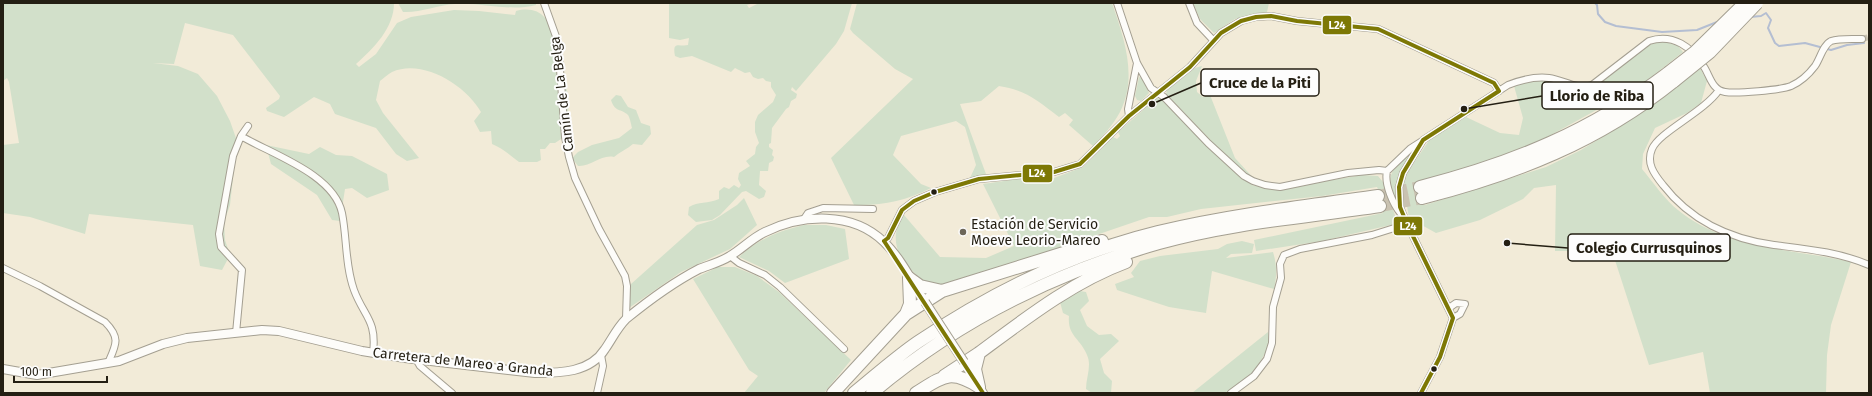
<svg xmlns="http://www.w3.org/2000/svg" width="1872" height="396" viewBox="0 0 1872 396" font-family="'Fira Sans',sans-serif">
<rect width="100%" height="100%" fill="#f2ebd8"/>
<path fill="#d2e0ca" d="M3,3H394C394,28 374,48 356,64L359,67L376,54L397,23L411,17L454,10L479,11L515,15L516,11C558,0 558,55 563,83C574,97 566,120 564,137L555,143H550L545,149H540L541,160L537,162H519C510,155 502,148 492,144L491,131L480,132L474,121L481,112C466,85 422,58 392,72C388,74 383,79 380,81L376,100L383,113L419,158L407,161L396,154L376,128L335,114L330,104L314,97L284,117L267,111L266,108L279,99L280,96L233,35L185,23L174,64L153,63L178,66L198,74L217,96L230,121L237,141L230,205L224,222L225,240L230,255L222,270L200,266L193,225L89,214L85,234L30,217L3,213V145L19,143L9,82L7,78L3,81Z
M398,3H536V5C509,12 482,2 455,4C437,5 420,13 403,12Z
M669,3H754L747,5L749,8L759,3H852L844,31L836,44L796,91L792,87L791,90L797,94L796,98L791,101L789,107L786,109L772,128L771,143L769,144V147L773,150L772,155L774,157L773,161L769,163L768,171H760L759,185L766,191L764,197L759,199L746,191L742,192L720,215L712,220L696,222L688,215L689,207C698,201 708,204 719,199V191L724,187L729,189L734,185L739,188L741,185L738,179L739,173L750,166L746,161L755,154L756,147L759,143L755,132V122L758,115L773,102L776,95L771,87V82L766,81L763,78L758,79L753,77L750,72L745,73L735,68L731,72L692,56L680,58L675,56C672,40 679,47 688,45L689,38L680,40L669,38Z
M857,3H1112C1124,38 1138,77 1120,112C1113,125 1103,136 1093,146L1069,125L1073,120L1065,113L1059,117C1038,101 1026,90 999,86L981,101L960,104L986,174L970,178L976,165L965,127L956,121L901,136L893,155L921,184L931,188C905,201 882,206 854,205L831,158L913,79L895,69L853,33L850,29Z
M1193,3H1269L1267,12L1235,19L1214,33L1200,19Z
M1662,41L1678,46L1683,52L1645,82L1622,96L1540,141L1465,169L1420,181L1422,204L1425,205L1546,167L1581,150L1624,124L1677,87L1700,68L1707,81L1701,103L1687,113L1655,128L1643,154L1642,169C1652,181 1666,201 1678,210C1725,249 1794,249 1851,262L1831,325L1827,355L1826,393H1710L1703,352L1649,365L1612,251H1555L1556,185L1534,188L1523,199L1480,220L1436,233L1409,218L1403,182L1409,170L1430,139L1466,117L1500,133L1519,135L1523,118L1514,86C1530,79 1546,79 1563,86C1571,90 1577,93 1586,93L1646,46Z
M1202,66L1196,81L1197,92L1203,97L1210,95L1235,158L1256,181L1226,156L1166,94L1167,90L1195,68Z
M1139,77L1142,78L1149,93L1141,101L1137,100L1135,96Z
M616,95L621,96L628,107L636,110L641,123L650,126L651,134L642,145L633,144C627,149 620,152 614,157C601,154 591,167 578,166L572,158L578,152L592,145L619,138L632,128C631,124 630,118 628,115C621,108 615,113 611,100Z
M1157,98L1162,100L1208,146L1252,185L1274,190L1362,175L1378,176L1383,182L1396,218L1395,224L1322,241L1256,251L1254,240L1383,213V207L1380,201L1381,196L1377,187L1322,196L1201,209L1167,217H1149L982,274L933,287C908,272 882,245 904,215L940,257L986,258L1014,246L983,184L1032,177L1054,178L1083,167L1113,137L1117,139L1120,136L1118,132Z
M266,145L309,154L320,147L336,155L352,156L387,174L389,190L367,198L352,188L345,189L340,221L332,220L317,195L271,164Z
M1415,149L1398,178L1396,198C1381,173 1398,165 1415,149Z
M744,198L757,225L730,249L681,272L629,308L631,284L697,225L714,220L737,205Z
M804,225H826L845,229L849,259L785,283L769,271L739,257C758,239 779,231 804,225Z
M1242,241L1254,244L1252,253L1231,254L1226,258L1273,252C1277,265 1277,276 1274,289L1212,271L1206,313L1169,307L1117,290L1115,284L1134,277L1131,273L1140,261L1160,256L1218,249L1227,244Z
M718,267H735L757,276L779,292L851,360L824,393H744L758,376L749,370L693,279Z
M1080,291L1086,292L1089,301L1080,310L1087,326L1099,335L1111,334L1119,341L1100,359L1104,373L1112,381L1111,393H1092L1086,389C1086,377 1092,366 1087,355C1081,339 1067,336 1069,316L1063,313L1060,302Z
M1268,332L1269,342L1267,350L1254,372L1225,393H1192Z"/>
<g fill="none" stroke-linecap="round" stroke-linejoin="round">
<path stroke="#b4bed2" stroke-width="2" d="M1595,3L1597,5L1598,14L1605,22L1616,26L1662,32L1697,30L1717,22
M1750,17L1761,16L1766,13L1771,20L1768,28L1775,43L1779,46L1805,43L1831,50L1847,45L1864,43"/>
<path stroke="#c9c2b1" stroke-width="6" stroke-dasharray="6 3" stroke-linecap="butt" d="M1862,39L1869,37"/>
<path stroke="#c9c2b1" stroke-width="12" stroke-dasharray="12 6" stroke-linecap="butt" d="M1378,196L1420,187
M1380,206L1422,198"/>
<defs>
<path id="minor" d="M544,3L558,42L565,137L569,157L575,178L599,229L625,276L627,286L626,319
M1117,3L1137,63L1151,88L1164,97L1208,143L1244,176L1253,181L1265,185L1280,187L1348,173L1379,170L1387,171
M1189,3L1197,23L1213,40
M1719,90C1704,112 1659,132 1652,149C1646,163 1654,174 1663,185C1690,220 1730,239 1774,245C1806,249 1839,252 1869,265
M1129,116L1128,109L1137,63
M241,136C271,154 334,174 342,213C347,238 345,265 354,290C364,317 377,320 373,353
M1401,214C1393,204 1384,184 1387,171L1411,148L1422,141
M804,219L808,213L823,208L873,209
M884,241L888,238L902,210L914,201L935,192L979,179L1054,172L1080,164L1129,116L1190,67L1221,33L1241,21L1256,17L1271,16L1297,21L1378,29L1494,83L1499,91
M730,256L739,263L765,275L780,287L844,349
M3,268L40,286L105,322C121,338 116,345 108,363
M1449,308L1456,303L1465,304L1460,314L1453,318
M236,333L242,270L221,247L219,234L233,156L241,136L248,126
M416,359L420,366L452,393
M597,393L603,366L601,355
M1231,393L1254,376L1267,359L1272,343L1273,307L1281,278L1280,264L1284,255L1300,249L1372,235L1407,224
M1421,393L1440,357L1453,318L1407,224L1400,207L1399,187L1403,173L1423,140L1508,85C1521,80 1534,76 1549,78C1564,80 1576,90 1592,85L1649,41C1673,33 1692,47 1704,67C1710,76 1712,90 1725,92C1736,94 1781,90 1791,86C1800,82 1809,74 1815,66C1820,59 1823,45 1831,41C1840,38 1853,39 1862,39"/>
<path id="tertiary" d="M964,362L983,393
M3,369L37,375L119,361L163,344L187,338L262,330L279,331L362,351L405,358L535,373C560,373 590,373 605,349C612,339 617,328 626,319C648,301 674,282 699,269C709,265 721,262 730,256C742,249 752,238 765,232C802,214 852,211 884,242C900,257 913,283 925,302"/>
<path id="motorway" d="M1420,187C1514,163 1591,131 1668,73
M1422,198C1516,174 1598,142 1674,81
M909,278L920,286L942,291L1102,241
M906,314L942,291
M944,376L979,353
M979,387L975,369L979,353C1025,319 1072,282 1126,262
M833,393L906,314L910,304L909,278
M854,393C875,376 896,357 918,342C991,293 1072,253 1158,232C1230,215 1305,206 1378,196
M872,393C956,322 1054,273 1159,243C1231,223 1307,217 1380,206
M916,393C942,377 950,368 979,387"/>
</defs>
<use href="#minor" stroke="#a49f91" stroke-width="8"/>
<use href="#tertiary" stroke="#a49f91" stroke-width="10"/>
<use href="#motorway" stroke="#a49f91" stroke-width="14"/>
<use href="#minor" stroke="#fdfcf9" stroke-width="6"/>
<use href="#tertiary" stroke="#fdfcf9" stroke-width="8"/>
<use href="#motorway" stroke="#fdfcf9" stroke-width="12"/>
<defs>
<path id="tertiary-bridge" d="M925,302L964,362"/>
<path id="motorway-bridge" d="M1668,73L1695,52L1745,3
M1674,81L1710,52L1757,3"/>
</defs>
<use href="#tertiary-bridge" stroke="#a49f91" stroke-width="10" stroke-linecap="butt"/>
<use href="#motorway-bridge" stroke="#a49f91" stroke-width="14" stroke-linecap="butt"/>
<use href="#tertiary-bridge" stroke="#fdfcf9" stroke-width="8"/>
<use href="#motorway-bridge" stroke="#fdfcf9" stroke-width="12"/>
<defs>
<path id="bus-1" d="M884,241L888,238L902,210L914,201L935,192L979,179L1054,172L1080,164L1129,116L1190,67L1221,33L1241,21L1256,17L1271,16L1297,21L1378,29L1494,83L1499,91
M884,241L983,393
M1421,393L1440,357L1453,318L1407,224L1400,207L1399,187L1403,173L1423,140L1499,91"/>
</defs>
<use href="#bus-1" stroke="#fdfdfd" stroke-width="7"/>
<use href="#bus-1" stroke="#7d7805" stroke-width="4"/>
</g>
<g fill="#241f13" stroke="#fdfdfd" stroke-width="1.5">
<circle cx="934" cy="192" r="3.5"/>
<circle cx="1434" cy="369" r="3.5"/>
</g>
<circle fill="#6c6658" stroke="#fdfdfd" stroke-width="1.5" cx="963" cy="232" r="4"/>
<g text-anchor="middle" dominant-baseline="central" stroke-width="4" stroke-linejoin="round" paint-order="stroke">
<g font-size="14" fill="#241f13" stroke="#fdfdfd">
<text transform="translate(562 94) rotate(-97)">Camín de La Belga</text>
<text transform="translate(463 362) rotate(6)">Carretera de Mareo a Granda</text>
</g>
<g font-size="14" fill="#241f13" stroke="#fdfdfd" text-anchor="start">
<text x="971" y="224">Estación de Servicio<tspan x="971" dy="16">Moeve Leorio-Mareo</tspan></text>
</g>
</g>
<path fill="none" stroke="#241f13" stroke-width="1.5" d="M1152 104L1201 83M1464 109L1542 96M1507 243L1568 248"/>
<g fill="#241f13" stroke="#fdfdfd" stroke-width="1.5">
<circle cx="1152" cy="104" r="4"/>
<circle cx="1464" cy="109" r="4"/>
<circle cx="1507" cy="243" r="4"/>
</g>
<g fill="#fdfdfd" stroke="#241f13" stroke-width="1.5">
<rect x="1201" y="69" width="118" height="27" rx="4"/>
<rect x="1542" y="82" width="111" height="27" rx="4"/>
<rect x="1568" y="234" width="162" height="27" rx="4"/>
</g>
<g font-size="15" text-anchor="middle" font-weight="bold" fill="#241f13">
<text x="1260" y="88">Cruce de la Piti</text>
<text x="1597" y="101">Llorio de Riba</text>
<text x="1649" y="253">Colegio Currusquinos</text>
</g>
<g stroke="#fdfdfd" stroke-width="1.5">
<rect x="1322" y="15" width="30" height="20" rx="4" fill="#7d7805"/>
<rect x="1022" y="164" width="31" height="19" rx="4" fill="#7d7805"/>
<rect x="1393" y="216" width="30" height="20" rx="4" fill="#7d7805"/>
</g>
<g font-size="11" text-anchor="middle" font-weight="bold" fill="#fff">
<text x="1337" y="29">L24</text>
<text x="1037" y="177">L24</text>
<text x="1408" y="230">L24</text>
</g>
<rect width="1872" height="396" fill="none" stroke="#241f13" stroke-width="8"/>
<path d="M14 376v6h93v-6" fill="none" stroke="#241f13" stroke-width="2"/>
<text x="20" y="376" font-size="12" fill="#241f13" stroke="#fdfdfd" stroke-width="3" paint-order="stroke">100 m</text>
</svg>
